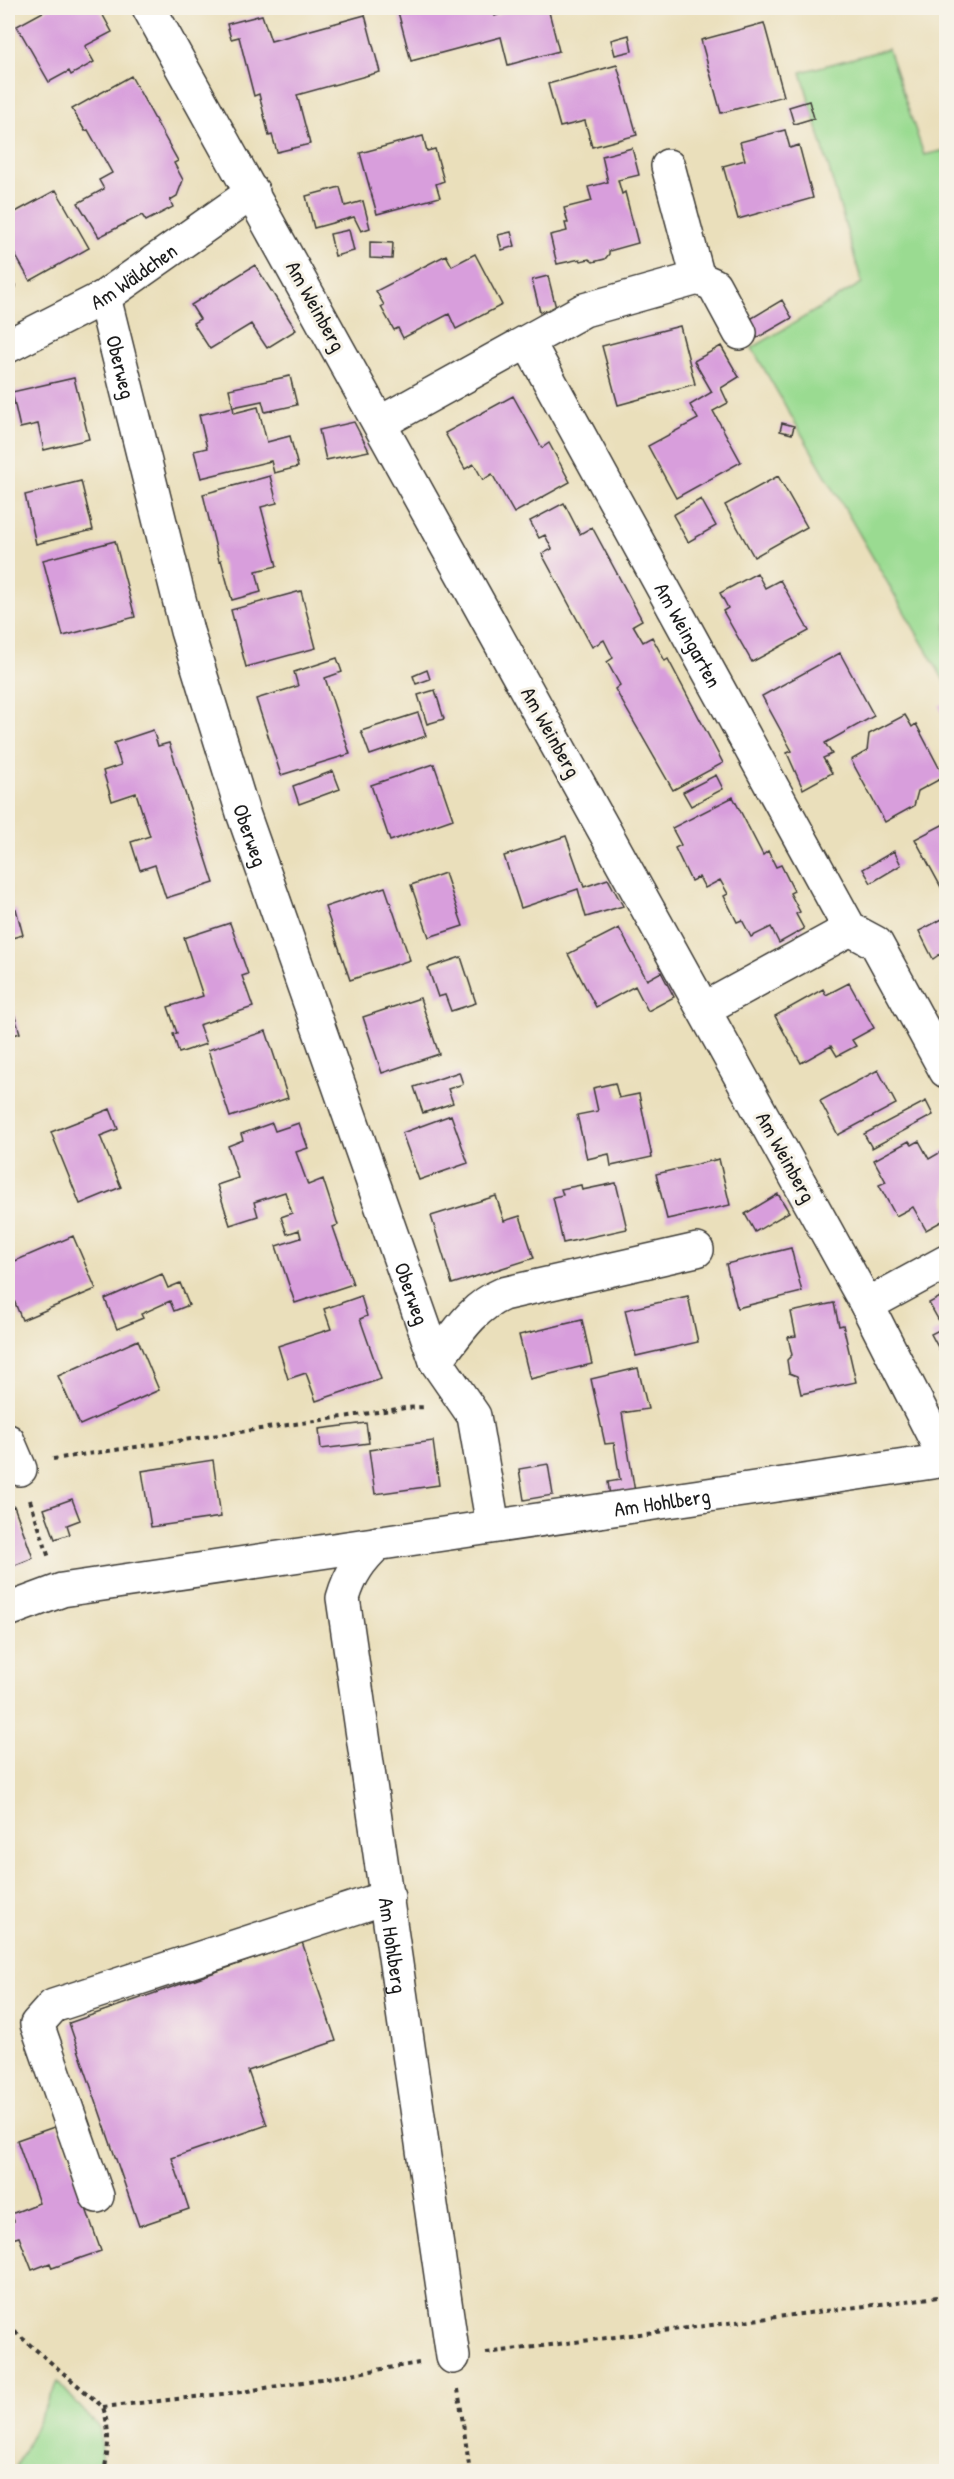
<svg xmlns="http://www.w3.org/2000/svg" width="954" height="2479" viewBox="0 0 954 2479" font-family="'Patrick Hand',sans-serif">
<rect width="100%" height="100%" fill="#f7f3e8"/>
<filter id="ink" filterUnits="userSpaceOnUse"><feTurbulence type="fractalNoise" baseFrequency=".0167" numOctaves="2"/><feDisplacementMap in="SourceGraphic" scale="12" xChannelSelector="R" yChannelSelector="G"/><feConvolveMatrix kernelMatrix="1 2 1 2 8 2 1 2 1" color-interpolation-filters="sRGB"/></filter>
<filter id="wash" filterUnits="userSpaceOnUse"><feTurbulence type="fractalNoise" baseFrequency=".008" numOctaves="4" result="noise"/><feDisplacementMap in="SourceGraphic" scale="24" xChannelSelector="R" yChannelSelector="G"/><feGaussianBlur stdDeviation="1.35" result="paint"/><feColorMatrix in="noise" values="0 0 0 0 0 0 0 0 0 0 0 0 0 0 0 0 0 1.4 0 .05"/><feComposite in="paint" operator="in"/></filter>
<g filter="url(#wash)">
<rect width="100%" height="100%" fill="#eadfbb"/>
<path fill="#9adb91" stroke="#5b7c56" stroke-width="1.5" d="M888,49L924,155L946,150V684L752,348L862,283L801,72Z
M58,2382L100,2429L102,2471H14Z"/>
<g id="blocks">
<path fill="#d89edc" d="M50,8H99L112,32L85,46L94,62L71,75L69,71L49,82L17,26Z
M397,8H493L495,16L514,8H548L559,51L508,65L501,37L411,61Z
M262,15L271,41L365,15L380,72L297,95L310,144L277,152L272,135L269,136L259,94L254,96L239,37L231,39L227,24Z
M764,23L784,96L721,113L701,40Z
M629,35L632,51L615,55L611,40Z
M617,65L637,135L592,147L585,121L560,127L548,84Z
M131,76L178,161L174,163L183,180L177,196L170,200L173,207L146,221L142,215L99,237L78,203L104,189L99,180L112,173L88,130L85,131L72,109Z
M809,101L814,118L794,124L789,107Z
M8,126L14,138L8,142Z
M785,130L790,148L799,145L813,198L738,219L723,166L745,160L740,142Z
M423,136L427,151L435,149L444,181L436,184L440,197L377,214L360,153Z
M632,148L639,175L618,180L622,194L625,192L638,243L609,251V254L605,259L593,262L589,259L581,261L580,259L557,264L550,235L567,231L565,223H568L564,208L592,201L588,187L608,182L602,156Z
M340,187L345,206L363,201L370,228L361,231L354,217L314,228L306,196Z
M56,190L89,248L30,281L8,242V216Z
M349,230L354,251L335,256L330,234Z
M511,232L515,246L502,250L498,235Z
M370,242L393,243L392,259L370,258Z
M475,254L502,305L456,329L449,314L403,338L398,328L394,330L381,307L384,305L376,291L446,255L452,266Z
M255,265L296,330L267,348L251,324L210,349L193,323L200,319L191,305Z
M8,272L16,287L8,291Z
M548,276L556,308L540,312L532,280Z
M782,300L792,318L757,338L747,321Z
M680,326L695,384L618,405L602,346Z
M721,346L739,377L721,388L728,403L713,411L741,462L676,498L648,446L698,419L690,405L712,392L694,361Z
M290,376L297,405L265,412L262,401L233,407L229,389Z
M74,378L89,439L44,450L38,424L20,428L12,392Z
M513,396L542,448L549,443L570,482L514,513L492,474L483,480L474,464L465,469L445,433Z
M233,407L234,413L258,407L267,442L290,436L298,467L274,473L271,461L201,478L194,451L207,448L199,415Z
M354,422L369,451L326,460L319,430Z
M782,423L794,426L792,434L780,431Z
M270,476L277,503L261,507L277,566L256,571L261,592L232,600L221,560L219,561L203,494Z
M778,476L807,527L754,557L725,505Z
M81,481L93,530L36,544L25,495Z
M701,499L716,526L688,542L673,515Z
M564,503L580,534L592,527L642,620L633,625L643,642L652,637L665,661L668,659L723,763L673,790L615,689L620,685L607,662L613,658L604,640L592,647L542,554L552,549L545,535L539,538L530,521Z
M115,541L135,617L63,636L43,560Z
M757,573L765,588L780,580L809,631L752,662L723,611L728,608L720,593Z
M301,591L316,648L246,667L231,610Z
M840,653L874,716L825,743L832,754L823,758L832,773L803,789L787,753L792,751L762,696Z
M337,658L342,672L325,678L350,754L281,775L256,699L298,686L294,672Z
M427,670L430,679L416,684L413,676Z
M435,690L444,719L427,724L418,695Z
M946,702V716L944,717L939,706Z
M418,713L426,736L370,755L361,731Z
M905,715L912,727L916,724L944,777L918,791L914,806L885,822L851,760L867,751L869,734Z
M153,730L158,746L169,743L214,883L166,898L155,865L140,870L131,842L150,836L136,793L112,801L103,771L121,765L114,743Z
M434,764L453,819L390,841L371,785Z
M333,771L340,789L299,804L293,786Z
M716,775L723,789L691,806L683,792Z
M733,797L763,855L768,851L776,867L781,865L794,891L790,893L800,912L796,914L804,929L779,943L771,927L751,937L742,920L737,922L724,896L728,894L720,880L705,888L699,877L691,881L675,848L681,845L672,828Z
M946,823V883L941,887L915,839Z
M566,836L584,887L608,879L623,906L586,917L578,889L521,908L504,856Z
M894,851L901,865L871,883L863,869Z
M445,873L463,926L429,937L411,885Z
M385,887L410,960L350,980L325,907Z
M16,909L23,935L8,939V911Z
M946,917V966L940,954L933,959L919,931Z
M230,923L248,974L242,976L253,1007L199,1025L206,1044L179,1053L173,1034L177,1033L168,1007L203,996L184,938Z
M619,928L647,980L661,972L674,997L648,1011L635,986L596,1007L568,954Z
M461,957L476,1003L451,1011L445,995L438,997L428,968Z
M849,983L874,1028L852,1040L856,1046L837,1056L831,1046L801,1063L775,1016L823,989L826,995Z
M420,998L439,1054L382,1073L363,1017Z
M14,1014L20,1033L8,1037V1017Z
M266,1031L288,1098L230,1117L208,1050Z
M878,1070L896,1104L838,1135L820,1101Z
M459,1072L463,1084L448,1089L453,1103L423,1113L414,1087Z
M615,1083L619,1098L639,1094L652,1157L611,1166L609,1154L587,1159L577,1115L598,1111L593,1088Z
M926,1101L933,1115L872,1148L864,1134Z
M110,1109L118,1129L100,1136L121,1187L80,1204L51,1132Z
M451,1115L468,1163L419,1180L402,1133Z
M272,1123L275,1131L299,1123L308,1148L296,1152L308,1185L323,1179L338,1225L333,1227L353,1284L295,1303L276,1246L301,1238L299,1230L287,1234L281,1217L292,1213L285,1192L254,1202L258,1216L230,1225L217,1185L238,1178L228,1146L243,1140L241,1134Z
M909,1141L912,1145L919,1141L929,1159L946,1149V1219L926,1230L913,1207L896,1216L879,1185L886,1182L874,1160Z
M719,1159L730,1205L667,1219L656,1174Z
M616,1183L627,1229L563,1243L553,1197L563,1195L561,1189L581,1185L582,1190Z
M778,1194L789,1212L755,1232L745,1214Z
M496,1196L504,1221L520,1216L534,1258L452,1284L431,1216Z
M73,1236L96,1289L22,1320L8,1286V1264Z
M791,1248L802,1292L737,1308L726,1264Z
M162,1274L168,1288L180,1283L189,1305L174,1311L170,1301L141,1314L143,1318L117,1329L105,1299Z
M946,1294V1362L931,1334L943,1328L929,1303Z
M361,1296L367,1316L360,1319L381,1379L316,1401L306,1373L288,1379L278,1346L331,1329L324,1309Z
M688,1296L698,1342L636,1356L625,1310Z
M834,1303L839,1326L843,1325L856,1382L801,1394L797,1376L789,1373L787,1360L792,1355L788,1337L796,1336L791,1312Z
M582,1320L592,1364L530,1379L519,1335Z
M138,1340L159,1390L80,1425L58,1376Z
M638,1368L648,1409L622,1413L635,1492L610,1496L608,1482L620,1480L614,1443L605,1444L591,1379Z
M366,1423L369,1443L321,1449L319,1429Z
M433,1441L439,1485L375,1494L369,1450Z
M213,1460L221,1517L151,1527L142,1471Z
M548,1464L553,1495L524,1500L519,1469Z
M72,1499L80,1520L67,1525L70,1534L55,1539L44,1509Z
M14,1506L33,1558L8,1568V1509Z
M302,1942L336,2041L248,2071L267,2125L172,2158L189,2209L139,2226L69,2023Z
M57,2126L101,2251L52,2268L50,2263L32,2270L19,2237L12,2239L8,2226V2223L14,2221L11,2214L39,2203L17,2140Z"/>
</g>
</g>
<g filter="url(#ink)">
<use href="#blocks" fill-opacity="0" stroke="#3b3934" stroke-width="1.5"/>
<g fill="none" stroke-linecap="round" stroke-linejoin="round">
<defs>
<g id="minor">
<path d="M668,166L698,278L714,285L740,333"/>
<path id="s1" d="M104,297L187,631L243,813L436,1361L474,1416L493,1526"/>
<path id="s2" d="M528,342L850,929L876,943L946,1071"/>
<path id="s3" d="M8,346L104,297L253,192"/>
<path d="M380,423L584,310L698,278"/>
<path d="M704,1009L850,929"/>
<path d="M867,1305L946,1262"/>
<path d="M436,1361C456,1335 472,1307 503,1294L697,1250"/>
<path d="M8,1441L20,1469"/>
<path id="s4" d="M378,1543C360,1560 350,1574 343,1598L453,2357"/>
<path id="s5" d="M8,1610L62,1590L946,1460L867,1305L149,8"/>
<path d="M97,2196L37,2024L53,2006L388,1897"/>
</g>
</defs>
<use href="#minor" stroke="#3b3934" stroke-width="36"/>
<path stroke="#3b3934" stroke-width="4" stroke-dasharray="4.5 4.5" stroke-linecap="butt" d="M53,1459L405,1408L426,1407
M30,1500L49,1558
M8,2326L103,2407C110,2430 109,2448 104,2472
M486,2353L946,2296
M458,2389L470,2472
M103,2407L241,2392L419,2363"/>
<use href="#minor" stroke="#fff" stroke-width="33"/>
</g>
</g>
<g text-anchor="middle" dominant-baseline="central" stroke-width="6" stroke-linejoin="round" paint-order="stroke">
<g font-size="21" fill="#1c1c1c" stroke="#f7f3e8">
<text stroke="none"><textPath href="#s3" startOffset="144">Am Wäldchen</textPath></text>
<text transform="translate(316 306) rotate(61)">Am Weinberg</text>
<text stroke="none"><textPath href="#s1" startOffset="72">Oberweg</textPath></text>
<text stroke="none"><textPath href="#s2" startOffset="334">Am Weingarten</textPath></text>
<text transform="translate(551 732) rotate(61)">Am Weinberg</text>
<text stroke="none"><textPath href="#s1" startOffset="558">Oberweg</textPath></text>
<text transform="translate(786 1157) rotate(61)">Am Weinberg</text>
<text stroke="none"><textPath href="#s1" startOffset="1044">Oberweg</textPath></text>
<text stroke="none"><textPath href="#s5" startOffset="664">Am Hohlberg</textPath></text>
<text stroke="none"><textPath href="#s4" startOffset="417">Am Hohlberg</textPath></text>
</g>
</g>
<rect width="954" height="2479" fill="none" stroke="#f7f3e8" stroke-width="30"/>
</svg>
